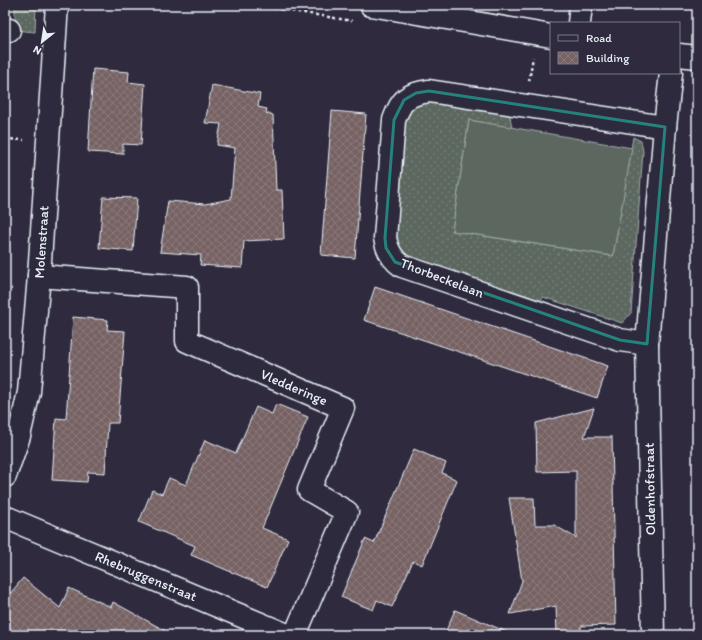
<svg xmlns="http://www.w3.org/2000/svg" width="702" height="640" viewBox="0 0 702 640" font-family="Itim,sans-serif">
<defs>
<pattern id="grass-dots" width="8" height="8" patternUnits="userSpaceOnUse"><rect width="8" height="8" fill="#5b685f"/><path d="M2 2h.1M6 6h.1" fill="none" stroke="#737e77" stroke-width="1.8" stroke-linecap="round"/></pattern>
<pattern id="building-cross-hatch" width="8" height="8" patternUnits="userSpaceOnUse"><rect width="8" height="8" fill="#776264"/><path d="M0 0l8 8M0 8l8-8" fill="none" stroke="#8a797b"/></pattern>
</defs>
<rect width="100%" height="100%" fill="#2f2a3d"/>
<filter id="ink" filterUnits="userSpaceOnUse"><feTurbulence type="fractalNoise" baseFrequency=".025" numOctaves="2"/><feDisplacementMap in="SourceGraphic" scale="8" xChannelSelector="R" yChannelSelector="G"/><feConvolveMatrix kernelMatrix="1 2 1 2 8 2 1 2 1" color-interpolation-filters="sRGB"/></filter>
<g filter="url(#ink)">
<path fill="url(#grass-dots)" stroke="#a2acac" d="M15,5H36L35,32L15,30Z
M414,100L509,110L512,128L469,120L452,231L613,256L633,137L641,141L643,151L631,313L622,323L543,297L538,305L409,261L395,251L401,119Z"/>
<path fill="#5b685f" stroke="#a2acac" d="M469,120L632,148L613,256L452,231Z"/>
<path fill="url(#building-cross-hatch)" stroke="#e8f1f8" d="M93,69L129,72L128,82L145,84L141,145L123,144V154L88,152Z
M212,85L260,94L258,107L267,109L266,113L273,115L276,190H282L284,239L244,241L242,268L200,265L201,255L160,252L168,201L205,204L231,199L235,148L217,145L221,124L205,123Z
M332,111L366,114L355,258L321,255Z
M103,197L137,198L133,251L99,248Z
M375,287L608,366L597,398L364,320Z
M73,317L108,320L107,330L125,331L118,423H108L105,473L88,472L87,482L52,480L56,418L66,419Z
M276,404L308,417L262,528L288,539L267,587L191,555L195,546L139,522L152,490L162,494L169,478L186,485L205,440L236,453L256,407L272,414Z
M594,408L584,437H612L616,625L581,626V635H557L556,606L510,614L522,581L509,498H534L535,525H554L576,538V471L537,472L536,423Z
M414,449L446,463L442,473L457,480L422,565L413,561L392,607L377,600L373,610L341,597L365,539L374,543Z
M23,578L60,608L69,588L111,607L113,602L173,635H5V600Z
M455,610L514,635H444Z"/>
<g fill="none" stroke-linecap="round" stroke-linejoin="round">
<defs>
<g id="street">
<path d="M579,23L581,5"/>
<path d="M5,29L9,30"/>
<path id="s1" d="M39,276L187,287V341L343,408L309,490L347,512L295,635"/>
<path d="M647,344L620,340L402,266C392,259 387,250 385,238L394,120C401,100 407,94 429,91L665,127"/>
<path id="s2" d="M5,517L287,635"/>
<path d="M653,635L647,344L665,127L671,73"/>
</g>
<g id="secondary">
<path d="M371,5L551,36"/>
<path d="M679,55L697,57"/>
<path id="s3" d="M5,476L19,436L29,392L39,276L57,5"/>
</g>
</defs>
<use href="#street" stroke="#e8f1f8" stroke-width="25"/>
<use href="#secondary" stroke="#e8f1f8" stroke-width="25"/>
<path stroke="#e8f1f8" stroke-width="2.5" stroke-dasharray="3 3" stroke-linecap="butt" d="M256,5L352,21
M529,81L533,57
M5,139L24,140
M5,288L12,289"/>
<use href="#street" stroke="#2f2a3d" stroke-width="22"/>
<use href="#secondary" stroke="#2f2a3d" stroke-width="22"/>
</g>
</g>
<path fill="none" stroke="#25827c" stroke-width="3" stroke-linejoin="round" d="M429,91L665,127L647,344L620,340L395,262L386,248L385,238L394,120L404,100L416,93Z"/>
<g text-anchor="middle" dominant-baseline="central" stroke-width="3.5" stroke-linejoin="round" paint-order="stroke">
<g font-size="14" fill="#e8f1f8" stroke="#2f2a3d">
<text stroke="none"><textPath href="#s3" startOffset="238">Molenstraat</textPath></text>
<text transform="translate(442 278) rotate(21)">Thorbeckelaan</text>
<text stroke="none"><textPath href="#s1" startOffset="319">Vledderinge</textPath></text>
<text transform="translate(650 489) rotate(-91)">Oldenhofstraat</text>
<text stroke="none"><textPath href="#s2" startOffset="153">Rhebruggenstraat</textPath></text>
</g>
</g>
<rect width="702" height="640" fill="none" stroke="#2f2a3d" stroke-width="20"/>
<rect x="10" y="10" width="682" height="620" fill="none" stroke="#e8f1f8" stroke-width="1.5" filter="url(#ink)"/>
<rect x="550" y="22" width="130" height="52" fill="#2f2a3d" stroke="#797a88"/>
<rect x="558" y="35" width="20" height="6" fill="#2f2a3d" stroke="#797a88"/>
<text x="586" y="42" font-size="12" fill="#e8f1f8">Road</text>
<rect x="558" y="52" width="20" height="12" fill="url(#building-cross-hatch)" stroke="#797a88"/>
<text x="586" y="62" font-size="12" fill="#e8f1f8">Building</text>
<g transform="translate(42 42) rotate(210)" stroke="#2f2a3d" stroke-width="3" paint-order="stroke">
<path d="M0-3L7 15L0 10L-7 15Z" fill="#e8f1f8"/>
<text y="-6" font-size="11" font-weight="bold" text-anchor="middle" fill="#e8f1f8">N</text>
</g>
</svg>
